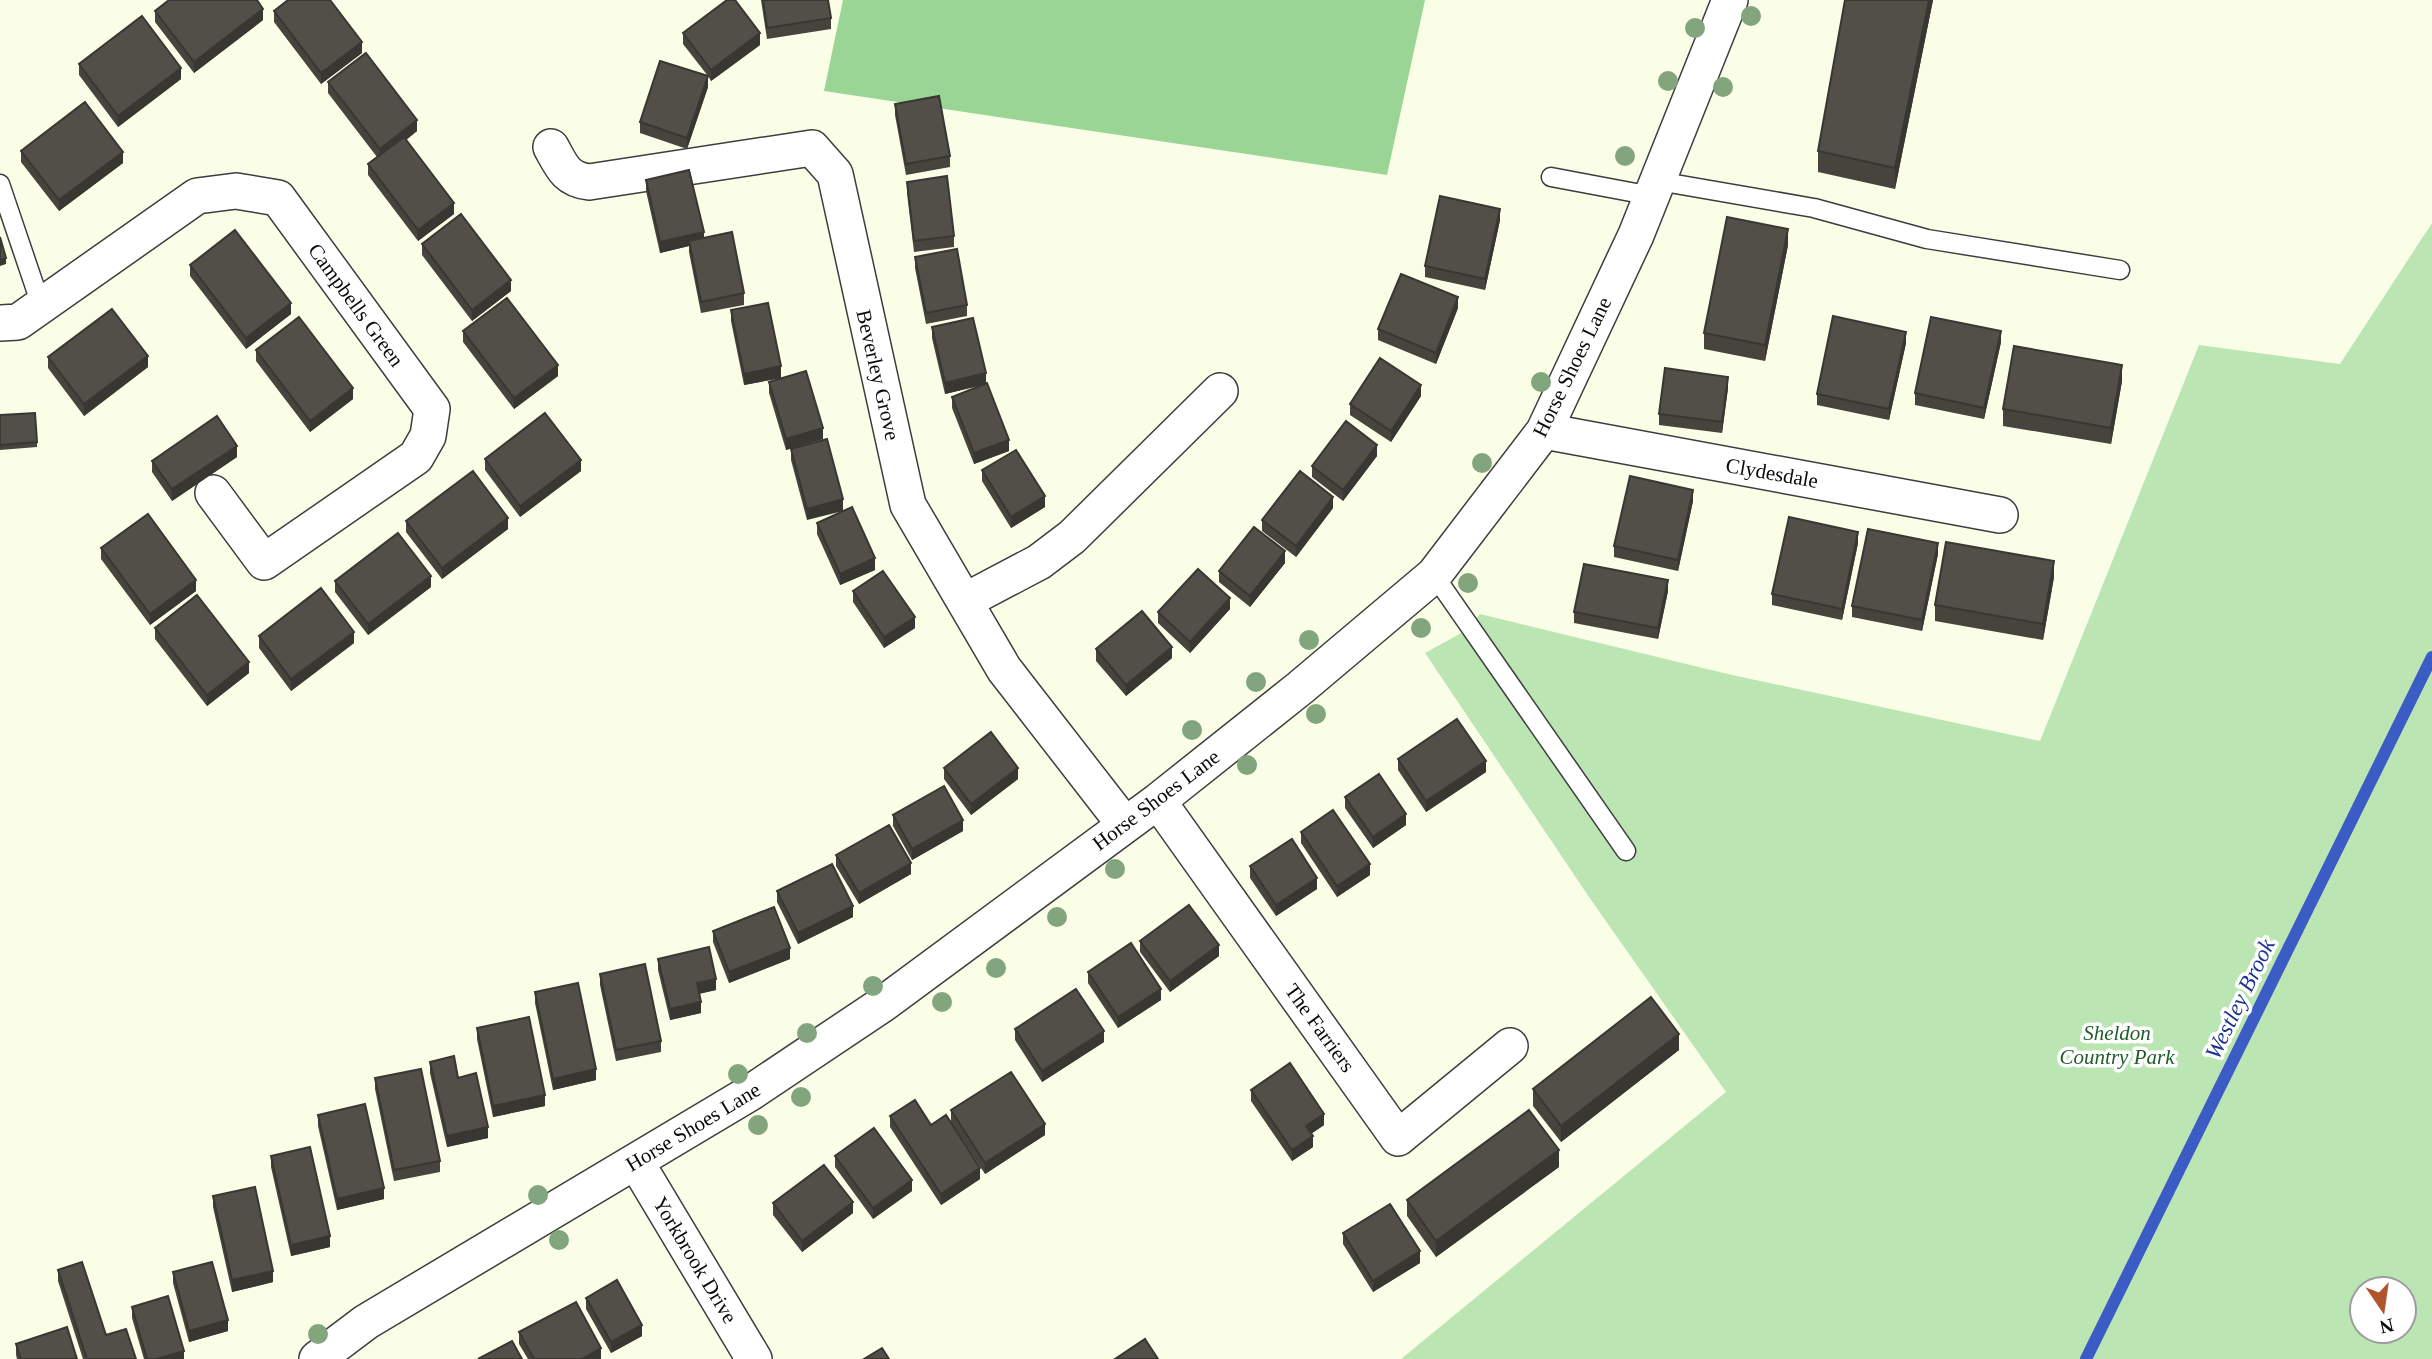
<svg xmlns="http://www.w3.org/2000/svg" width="2432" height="1359" viewBox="0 0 2432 1359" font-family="Georgia,serif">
<rect width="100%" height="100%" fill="#fafee7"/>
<path fill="#bce5b4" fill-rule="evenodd" d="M2432,223V1359H1401L1726,1092L1589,897L1425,653L1465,631L1480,614L1732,675L2040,741L2199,345L2340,364ZM2362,1289H2404V1331H2362Z"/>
<path fill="#9ad595" d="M843,0H1425L1387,175L824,91Z"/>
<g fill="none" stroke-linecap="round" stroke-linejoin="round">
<path stroke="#3b5bc5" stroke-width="12" d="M2086,1359L2432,657"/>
<defs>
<path id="service" d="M1551,177L1652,196
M1658,181L1814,208L1927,239L2120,270
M0,184L41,305
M1434,575L1626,851"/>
<path id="minor" d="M551,147C562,167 566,179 589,182L812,148L835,174L908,505L1004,669L1125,825
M0,323L18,322L197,196L236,191L278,198L432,409L428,436L416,457L264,562L213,493
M1544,431L2000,515
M965,601L1039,562L1072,537L1220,391
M1158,801L1398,1138L1510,1046
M636,1162L754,1359
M317,1359L366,1322L750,1093L883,1004L1158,801L1300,688L1434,575L1544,431L1636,235L1730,0"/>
</defs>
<use href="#service" stroke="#3d3d3d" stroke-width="21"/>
<use href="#minor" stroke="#3d3d3d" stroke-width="38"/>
<use href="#service" stroke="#fff" stroke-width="18"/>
<use href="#minor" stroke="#fff" stroke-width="35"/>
</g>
<g fill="#82a57e">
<circle cx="1751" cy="16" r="10"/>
<circle cx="1695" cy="28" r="10"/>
<circle cx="1668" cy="81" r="10"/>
<circle cx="1723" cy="87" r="10"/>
<circle cx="1625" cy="156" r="10"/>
<circle cx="1541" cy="382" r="10"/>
<circle cx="1482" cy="463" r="10"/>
<circle cx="1468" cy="583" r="10"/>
<circle cx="1421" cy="628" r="10"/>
<circle cx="1309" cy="640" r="10"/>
<circle cx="1256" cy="682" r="10"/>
<circle cx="1316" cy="714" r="10"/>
<circle cx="1192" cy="730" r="10"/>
<circle cx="1247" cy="765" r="10"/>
<circle cx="1115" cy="869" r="10"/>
<circle cx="1057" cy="917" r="10"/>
<circle cx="996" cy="968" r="10"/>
<circle cx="873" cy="986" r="10"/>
<circle cx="942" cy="1002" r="10"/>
<circle cx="807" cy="1033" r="10"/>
<circle cx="738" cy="1074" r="10"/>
<circle cx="801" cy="1097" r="10"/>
<circle cx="758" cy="1125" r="10"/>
<circle cx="538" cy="1195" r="10"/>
<circle cx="559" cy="1240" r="10"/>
<circle cx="318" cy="1334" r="10"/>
</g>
<path fill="#46443d" d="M761,0H828L831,18V29L767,39Z
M1845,0H1933L1895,189L1818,172V151Z
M155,11L263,20L194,73L155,22Z
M274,11L362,53L321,84L274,22Z
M683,33L760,45L711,81L708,76V87L687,149L640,133V122L708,76L683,44Z
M79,64L181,79L118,127L79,75Z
M328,82L417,131L406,140L454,214L418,241L368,175V164L377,157L328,93Z
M895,104L950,156V167L906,175L895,115Z
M21,151L123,163L59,211L21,162Z
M646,180L704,238L744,293V305L701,313L689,252V246L660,253L646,191Z
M907,182L954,236V247L914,252L907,193Z
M1500,220L1485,290L1425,277V266Z
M422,244L511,291L472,321L422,255Z
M1788,245L1765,361L1704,349V333Z
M915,257L967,305V316L926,324L915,268Z
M190,265L291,314L246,349L190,276Z
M1458,308L1436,364L1378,340V329Z
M731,310L781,378L744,385L731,321Z
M932,327L986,384L1009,451L974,464L952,408V397L983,385L945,394L932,338Z
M463,331L558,376L514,409L463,342Z
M2001,342L1984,419L1915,405V393Z
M1906,343L1889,420L1817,405V394Z
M256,350L353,399L310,432L256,361Z
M48,357L148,367L84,416L48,368Z
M2122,381L2111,444L2003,426V409Z
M769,382L823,439L786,450L769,393Z
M1728,388L1722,433L1659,425V414Z
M1421,396L1391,442L1350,415V404Z
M0,415L37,442V447L0,450Z
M827,439L807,520L791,460V449Z
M1377,456L1343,501L1312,477V466Z
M237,457L172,501L152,472V461Z
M485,459L581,471L520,517L485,470Z
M982,470L1045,507L1011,528L982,481Z
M1693,501L1678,571L1614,557V546Z
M1333,508L1296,557L1262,531V520Z
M406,521L508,529L442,579L406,532Z
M817,523L875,570L840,585L817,534Z
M1858,543L1842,620L1772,605V594Z
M101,548L196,591L150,625L101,559Z
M1938,554L1922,631L1852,617V606Z
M1285,563L1250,607L1219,582V571Z
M2054,577L2043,640L1935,621V605Z
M335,581L431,587L368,635L335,592Z
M853,591L915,628L884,648L853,602Z
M1668,591L1658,639L1574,623V612Z
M1230,609L1190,653L1158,623V612Z
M155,628L249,673L207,706L155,639Z
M259,636L354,643L291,691L259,648Z
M1096,649L1172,658L1126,696L1096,661Z
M1398,759L1486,772L1426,812L1398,770Z
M944,768L1018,779L971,815L944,779Z
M1345,797L1406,825L1373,848L1345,808Z
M893,815L963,831L912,860L893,826Z
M1301,832L1370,875L1337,897L1301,843Z
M836,855L911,874L859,904L836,866Z
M1250,866L1317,889L1276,916L1250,878Z
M777,891L853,917L798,944L777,902Z
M713,931L790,959L729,983L713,942Z
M1140,941L1219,956L1170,992L1140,952Z
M658,959L716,990L699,994L701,1013L670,1020L658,970Z
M1088,972L1161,1000L1118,1028L1088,983Z
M600,974L661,1041V1052L616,1061L600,985Z
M535,992L596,1080L553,1090L535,1003Z
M477,1028L545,1106L493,1117L477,1039Z
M1015,1029L1104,1042L1042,1082L1015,1040Z
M1679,1050L1561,1142L1533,1106V1089Z
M430,1062L458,1078L488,1138L447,1147L430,1073Z
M375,1078L440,1161V1172L394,1181L375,1089Z
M1251,1090L1324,1125L1311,1134L1313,1147L1292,1161L1251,1101Z
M951,1110L1045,1135L985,1174L951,1122Z
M318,1115L384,1199L337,1210L318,1126Z
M890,1116L931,1125L980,1179L941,1205L890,1127Z
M271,1156L330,1247L291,1256L271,1167Z
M835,1156L912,1191L873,1219L835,1167Z
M1559,1167L1436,1257L1407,1216V1200Z
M213,1196L273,1282L232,1292L213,1207Z
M773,1203L853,1213L802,1252L773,1215Z
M1343,1233L1420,1263L1373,1292L1343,1244Z
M58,1270L106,1335L136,1359H83L58,1281Z
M173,1272L228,1331L189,1342L173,1283Z
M586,1298L642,1336L611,1353L586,1309Z
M132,1307L184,1359H144L132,1318Z
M519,1332L601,1359H528L519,1344Z
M16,1344L77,1359H17L16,1355Z"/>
<path fill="#393732" d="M1929,0H1933L1895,189V168Z
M263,9V20L194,73V62Z
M760,33V45L711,81V70Z
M362,42V53L321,84V73Z
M181,68V79L118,127V116Z
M708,76V87L687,149V138Z
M417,120V131L380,161V149Z
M123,152V163L59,211V200Z
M454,203V214L418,241V230Z
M1500,209V220L1485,290V279Z
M1788,229V245L1765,361V345Z
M704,232V243L689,241V246L660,253V242Z
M6,258V264L0,266V260Z
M511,280V291L472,321V310Z
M1458,297V308L1436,364V353Z
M291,303V314L246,349V338Z
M2001,331V342L1984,419V408Z
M1906,332V343L1889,420V409Z
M148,356V367L84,416V404Z
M558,365V376L514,409V398Z
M2122,365V381L2111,444V428Z
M781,366V378L744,385V374Z
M986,373V384L945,394V383Z
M1728,377V388L1722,433V422Z
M1421,385V396L1391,442V431Z
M353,388V399L310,432V421Z
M823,428V439L786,450V439Z
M1009,440V451L974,464V453Z
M1377,445V456L1343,501V490Z
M237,446V457L172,501V489Z
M581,460V471L520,517V506Z
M1693,490V501L1678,571V560Z
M1045,496V507L1011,528V517Z
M1333,497V508L1296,557V546Z
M843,499V511L807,520V509Z
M508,518V529L442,579V568Z
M1858,532V543L1842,620V609Z
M1938,543V554L1922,631V620Z
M1285,551V563L1250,607V596Z
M875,558V570L840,585V574Z
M2054,561V577L2043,640V624Z
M431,576V587L368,635V624Z
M196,580V591L150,625V614Z
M1668,580V591L1658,639V628Z
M1230,598V609L1190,653V642Z
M915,617V628L884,648V637Z
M354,632V643L291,691V679Z
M1172,647V658L1126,696V685Z
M249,662V673L207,706V695Z
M1486,761V772L1426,812V801Z
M1018,768V779L971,815V804Z
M1406,814V825L1373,848V837Z
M963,820V831L912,860V849Z
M911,863V874L859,904V893Z
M1370,864V875L1337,897V886Z
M1317,878V889L1276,916V905Z
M853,906V917L798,944V933Z
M1219,945V956L1170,992V981Z
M790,948V959L729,983V972Z
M716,979V990L697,994V983Z
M1161,989V1000L1118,1028V1017Z
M701,1002V1013L670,1020V1009Z
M1104,1031V1042L1042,1082V1071Z
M1679,1034V1050L1561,1142V1126Z
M596,1069V1080L553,1090V1079Z
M545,1095V1106L493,1117V1106Z
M1324,1114V1125L1306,1137V1126Z
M1045,1124V1135L985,1174V1163Z
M488,1127V1138L447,1147V1136Z
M1313,1136V1147L1292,1161V1150Z
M1559,1150V1167L1436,1257V1241Z
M980,1168V1179L941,1205V1194Z
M912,1180V1191L873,1219V1208Z
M384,1188V1199L337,1210V1199Z
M853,1202V1213L802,1252V1241Z
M330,1236V1247L291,1256V1245Z
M1420,1251V1263L1373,1292V1281Z
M273,1271V1282L232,1292V1280Z
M228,1320V1331L189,1342V1331Z
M642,1325V1336L611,1353V1342Z
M601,1348V1359H582Z
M184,1351V1359H157Z"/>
<path fill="#514f47" stroke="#393732" stroke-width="2" d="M169,0H257L263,9L194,62L155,11Z
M288,0H330L362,42L321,73L274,11Z
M727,0H735L760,33L711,70L683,33Z
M763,0H828L831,18L767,28Z
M1845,0H1929L1895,168L1818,151Z
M142,16L181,68L118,116L79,64Z
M366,53L417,120L380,149L328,82Z
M660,61L708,76L687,138L640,122Z
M939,96L950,156L906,164L895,104Z
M85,102L123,152L59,200L21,151Z
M404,137L454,203L418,230L368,164Z
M689,170L704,232L660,242L646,180Z
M947,176L954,236L914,241L907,182Z
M1440,196L1500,209L1485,279L1425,266Z
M461,214L511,280L472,310L422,244Z
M1727,217L1788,229L1765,345L1704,333Z
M235,230L291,303L246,338L190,265Z
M732,232L744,293L701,302L689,241Z
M0,237L6,258L0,260Z
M957,249L967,305L926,313L915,257Z
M1401,274L1458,297L1436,353L1378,329Z
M507,298L558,365L514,398L463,331Z
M768,303L781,366L744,374L731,310Z
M112,309L148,356L84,404L48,357Z
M1833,316L1906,332L1889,409L1817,394Z
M299,317L353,388L310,421L256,350Z
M1931,317L2001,331L1984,408L1915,393Z
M973,318L986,373L945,383L932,327Z
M2014,346L2122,365L2111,428L2003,409Z
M1380,358L1421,385L1391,431L1350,404Z
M1665,368L1728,377L1722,422L1659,414Z
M806,371L823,428L786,439L769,382Z
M987,383L1009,440L974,453L952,397Z
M35,413L37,442L0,445V415Z
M545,413L581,460L520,506L485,459Z
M217,416L237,446L172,489L152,461Z
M1346,421L1377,445L1343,490L1312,466Z
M827,439L843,499L807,509L791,449Z
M1016,450L1045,496L1011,517L982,470Z
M473,471L508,518L442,568L406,521Z
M1300,471L1333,497L1296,546L1262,520Z
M1630,476L1693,490L1678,560L1614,546Z
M852,507L875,558L840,574L817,523Z
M148,514L196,580L150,614L101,548Z
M1789,517L1858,532L1842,609L1772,594Z
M1254,527L1285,551L1250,596L1219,571Z
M1868,529L1938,543L1922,620L1852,606Z
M398,533L431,576L368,624L335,581Z
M1946,542L2054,561L2043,624L1935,605Z
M1584,564L1668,580L1658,628L1574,612Z
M1198,569L1230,598L1190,642L1158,612Z
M883,571L915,617L884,637L853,591Z
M321,588L354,632L291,679L259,636Z
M197,595L249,662L207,695L155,628Z
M1142,611L1172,647L1126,685L1096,649Z
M1457,719L1486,761L1426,801L1398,759Z
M991,732L1018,768L971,804L944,768Z
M1379,774L1406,814L1373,837L1345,797Z
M944,786L963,820L912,849L893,815Z
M1333,810L1370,864L1337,886L1301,832Z
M889,825L911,863L859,893L836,855Z
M1292,839L1317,878L1276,905L1250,866Z
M832,864L853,906L798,933L777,891Z
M1189,905L1219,945L1170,981L1140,941Z
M774,907L790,948L729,972L713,931Z
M1131,943L1161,989L1118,1017L1088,972Z
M709,947L716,979L697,983L701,1002L670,1009L658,959Z
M645,964L661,1041L616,1050L600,974Z
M578,983L596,1069L553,1079L535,992Z
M1076,989L1104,1031L1042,1071L1015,1029Z
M1651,997L1679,1034L1561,1126L1533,1089Z
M529,1017L545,1095L493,1106L477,1028Z
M454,1056L458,1078L476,1073L488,1127L447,1136L430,1062Z
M1290,1063L1324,1114L1306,1126L1313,1136L1292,1150L1251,1090Z
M421,1069L440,1161L394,1170L375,1078Z
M1011,1072L1045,1124L985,1163L951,1110Z
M915,1100L931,1125L946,1115L980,1168L941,1194L890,1116Z
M365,1104L384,1188L337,1199L318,1115Z
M1529,1110L1559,1150L1436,1241L1407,1200Z
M874,1128L912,1180L873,1208L835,1156Z
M310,1147L330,1236L291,1245L271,1156Z
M824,1165L853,1202L802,1241L773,1203Z
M255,1187L273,1271L232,1280L213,1196Z
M1390,1204L1420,1251L1373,1281L1343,1233Z
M82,1262L106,1335L126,1329L136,1359H87L58,1270Z
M212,1262L228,1320L189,1331L173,1272Z
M617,1280L642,1325L611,1342L586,1298Z
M168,1296L184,1351L157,1359H147L132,1307Z
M576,1302L601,1348L582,1359H534L519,1332Z
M67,1327L77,1359H21L16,1344Z
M1145,1339L1158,1359H1115Z
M512,1341L522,1359H478Z
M882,1348L889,1359H864Z"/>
<g text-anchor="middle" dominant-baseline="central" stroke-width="7" stroke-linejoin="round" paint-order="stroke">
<g font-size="21" fill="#0a0a0a" stroke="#fff">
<text transform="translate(356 305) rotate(54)">Campbells Green</text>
<text transform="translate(1572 367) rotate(-64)">Horse Shoes Lane</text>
<text transform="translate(878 375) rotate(77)">Beverley Grove</text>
<text transform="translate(1772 473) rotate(10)">Clydesdale</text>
<text transform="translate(1156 800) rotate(-37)">Horse Shoes Lane</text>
<text transform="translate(1320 1028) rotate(54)">The Farriers</text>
<text transform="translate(693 1127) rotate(-31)">Horse Shoes Lane</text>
<text transform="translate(695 1260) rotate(59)">Yorkbrook Drive</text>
</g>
<g font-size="21" font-style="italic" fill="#1f5c29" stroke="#fff">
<text x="2117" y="1033">Sheldon<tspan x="2117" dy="24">Country Park</tspan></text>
</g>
<g font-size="23" font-style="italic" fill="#1c3392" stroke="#fff">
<text transform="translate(2240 999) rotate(-64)">Westley Brook</text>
</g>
</g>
<g transform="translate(2383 1310) rotate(167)"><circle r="33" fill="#ffffff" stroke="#9d9d9d" stroke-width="2"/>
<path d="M0-5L12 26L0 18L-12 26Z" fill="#b0552b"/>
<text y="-10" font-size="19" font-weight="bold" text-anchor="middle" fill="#0a0a0a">N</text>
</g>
</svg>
